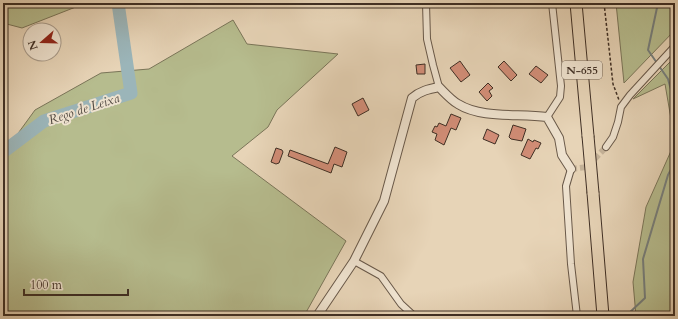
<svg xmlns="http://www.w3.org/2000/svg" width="678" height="319" viewBox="0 0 678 319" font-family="Cardo,serif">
<rect width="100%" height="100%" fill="#e7d4b7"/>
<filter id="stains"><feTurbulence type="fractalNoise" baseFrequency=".005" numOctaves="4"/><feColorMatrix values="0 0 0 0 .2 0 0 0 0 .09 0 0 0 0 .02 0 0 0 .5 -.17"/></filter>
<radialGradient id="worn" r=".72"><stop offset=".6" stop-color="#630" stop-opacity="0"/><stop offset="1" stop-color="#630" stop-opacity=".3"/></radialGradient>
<path fill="#b6bc8e" stroke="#7a7559" d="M3,3H86L22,28L3,23Z
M616,3H675V30L624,83Z
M233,20L247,44L338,54L277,110L268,127L232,156L346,241L304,316H3V154L35,110L101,73L149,69Z
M675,57V316H636L633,282L646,207L675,142L665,84L633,99Z"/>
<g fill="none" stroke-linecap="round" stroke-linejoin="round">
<path stroke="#767f7d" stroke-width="2" d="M658,3L648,50L668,79L675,104
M628,314L645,298L643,259L668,175L675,162"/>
<path stroke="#9bb5b9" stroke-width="13" d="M3,152L44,121L131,93L118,3"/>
</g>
<path fill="#d38e78" stroke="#3e2e24" d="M460,61L470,75L461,82L450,68Z
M504,61L517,75L511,81L498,67Z
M425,64V74H417L416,65Z
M536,66L548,75L541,83L529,74Z
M488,83L493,88L489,91L492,96L487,101L479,92Z
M363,98L369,110L358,116L352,104Z
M451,114L461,118L456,130L451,128L444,145L435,140L437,134L432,132L435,126L437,127L439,123L446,126Z
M513,125L526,129L522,141L511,139L509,137Z
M487,129L499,135L495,144L483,139Z
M528,139L533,142L534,140L541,143L538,149L536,148L530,159L521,155Z
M335,147L347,152L342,167L334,164L331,173L288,156L290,150L328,164Z
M276,148L282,150L283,152L279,163L276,164L271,162Z"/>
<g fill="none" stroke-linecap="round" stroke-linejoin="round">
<path stroke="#c5b39a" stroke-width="6" stroke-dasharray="6 3" stroke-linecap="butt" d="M571,169L587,167L606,147"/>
<defs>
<path id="minor" d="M426,3L427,39L433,65L439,87
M547,117L560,97L561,86L552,3
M606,147L613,137L618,122L621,107L630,95L675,46
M571,169L566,186L571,264L577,316
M354,261L381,276L401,304L414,316"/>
<path id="tertiary" d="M317,316L354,261L384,201L412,98C420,91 429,89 439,87C445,93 451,100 458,104C482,119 519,113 547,117L559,138L562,155L571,169"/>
<path id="trunk" d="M576,3L588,136
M593,193L603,316"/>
</defs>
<use href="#minor" stroke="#685849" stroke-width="8"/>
<use href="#tertiary" stroke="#685849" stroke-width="10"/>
<use href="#trunk" stroke="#3e2e24" stroke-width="13"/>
<path stroke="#3e2e24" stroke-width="1.5" stroke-dasharray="3 2" stroke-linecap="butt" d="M604,3L613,84L619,100"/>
<use href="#minor" stroke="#efe3d0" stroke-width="6"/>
<use href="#tertiary" stroke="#efe3d0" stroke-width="8"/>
<use href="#trunk" stroke="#e7d4b7" stroke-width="11"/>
<defs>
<path id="trunk-bridge" d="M588,136L593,193"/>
</defs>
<use href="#trunk-bridge" stroke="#3e2e24" stroke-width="13" stroke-linecap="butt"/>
<use href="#trunk-bridge" stroke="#e7d4b7" stroke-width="11"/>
</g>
<g text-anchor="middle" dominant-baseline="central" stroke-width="4" stroke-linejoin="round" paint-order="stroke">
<rect fill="#efe3d0" stroke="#736458" stroke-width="1" x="562" y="61" width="40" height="18" rx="3"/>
<g font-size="11" font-weight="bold" fill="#3e2e24">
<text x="582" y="70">N-655</text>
</g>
<g font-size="13" font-style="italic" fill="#514942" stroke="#efe3d0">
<text transform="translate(84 109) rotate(-18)">Rego de Leixa</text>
</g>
</g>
<rect width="678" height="319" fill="none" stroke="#e7d4b7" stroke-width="16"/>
<rect x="4" y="4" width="670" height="311" fill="none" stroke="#3e2e24" stroke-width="2"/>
<rect x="8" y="8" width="662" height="303" fill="none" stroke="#3e2e24"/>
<g transform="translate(42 42) rotate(250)"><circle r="19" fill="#efe3d0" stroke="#a89b8b"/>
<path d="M0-3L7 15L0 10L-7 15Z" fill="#8f2418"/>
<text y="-6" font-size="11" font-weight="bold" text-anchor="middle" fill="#3e2e24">N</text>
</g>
<path d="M24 289v6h104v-6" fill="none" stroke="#3e2e24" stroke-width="2"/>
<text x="30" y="289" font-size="12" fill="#3e2e24" stroke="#efe3d0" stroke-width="3" paint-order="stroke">100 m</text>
<rect width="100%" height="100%" filter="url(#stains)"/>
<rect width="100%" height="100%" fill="url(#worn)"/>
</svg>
